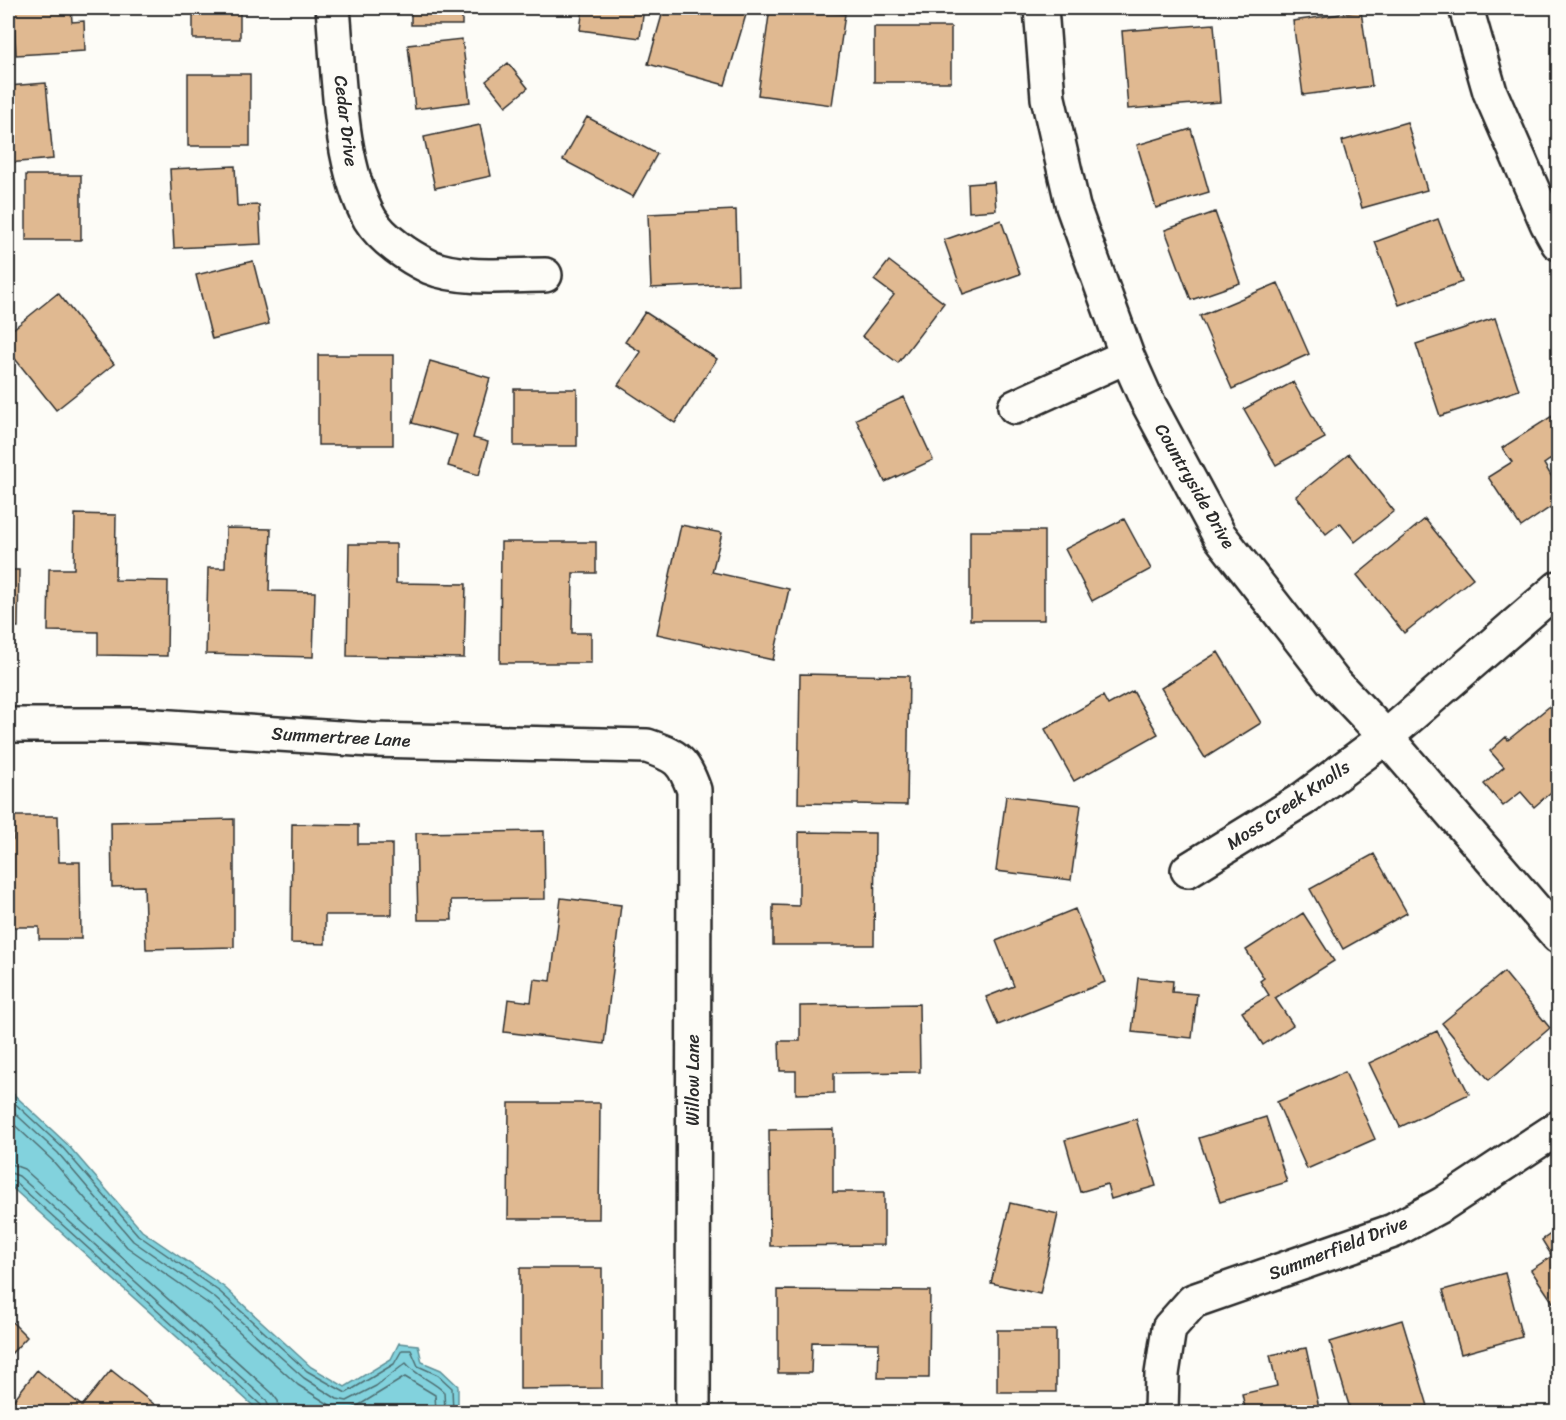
<svg xmlns="http://www.w3.org/2000/svg" width="1566" height="1420" viewBox="0 0 1566 1420" font-family="Sriracha,sans-serif">
<rect width="100%" height="100%" fill="#fdfcf7"/>
<filter id="ink" filterUnits="userSpaceOnUse"><feTurbulence type="fractalNoise" baseFrequency=".0167" numOctaves="2"/><feDisplacementMap in="SourceGraphic" scale="12" xChannelSelector="R" yChannelSelector="G"/><feConvolveMatrix kernelMatrix="1 2 1 2 8 2 1 2 1" color-interpolation-filters="sRGB"/></filter>
<g filter="url(#ink)">
<path fill="#82d2dd" stroke="#5f8f96" stroke-width="1.5" d="M8,1089L67,1144L142,1231L224,1287L311,1367L345,1387L391,1359L399,1343L418,1345L422,1362L441,1370L458,1386V1412H260L8,1184Z"/>
<g fill="none" stroke-linecap="round" stroke-linejoin="round">
<path stroke="#4e6e72" stroke-width="1.5" d="M8,1097L63,1148L138,1235L220,1292L307,1371L346,1393L394,1364L402,1350H411L418,1366L438,1375L452,1388L453,1412
M8,1107L58,1153L133,1241L215,1298L304,1378L337,1399L347,1401L376,1386L406,1363C416,1376 432,1380 444,1392L445,1412
M8,1119L52,1160L127,1247L210,1305L298,1385L333,1407L346,1410L356,1407L405,1377L435,1395L436,1412
M8,1163L24,1169L272,1393L278,1401L280,1412
M8,1172L19,1176L266,1400L271,1412
M8,1180L14,1181L261,1405L263,1412"/>
</g>
<path fill="#e0b991" stroke="#2b2b2b" stroke-width="1.5" d="M8,8H71L72,22L84,21L85,51L16,55L14,18H8Z
M193,8H240V39H193Z
M411,8H462V25H411Z
M583,8H644L640,38L580,30Z
M664,8H748L725,85L648,64Z
M770,8H797L845,14L832,105L758,95Z
M1361,11L1372,86L1303,95L1293,21Z
M1214,24L1220,102L1128,109L1122,31Z
M874,27H951V82H874Z
M462,39L470,102L415,109L408,45Z
M508,63L528,88L506,106L486,81Z
M188,74H250V146H188Z
M46,83L53,159L8,163V86Z
M587,117L657,154L633,197L563,160Z
M1407,122L1427,190L1362,208L1342,141Z
M480,125L491,176L435,188L424,137Z
M1191,129L1209,192L1156,208L1137,145Z
M235,166L237,206L259,205L261,244L174,248L170,169Z
M26,175H81V240H26Z
M994,182L996,210L969,212L968,184Z
M736,210L738,284L651,288L648,214Z
M1215,212L1240,283L1191,300L1165,230Z
M1438,219L1462,282L1399,305L1375,242Z
M1001,220L1020,274L963,294L944,240Z
M253,261L269,324L212,339L196,275Z
M889,261L944,303L898,363L862,336L894,295L874,280Z
M1278,283L1309,354L1232,389L1200,316Z
M58,293L114,364L56,410L8,350V333Z
M645,312L717,359L675,423L618,385L641,352L625,342Z
M1495,318L1519,390L1440,416L1416,344Z
M318,355H393V445H318Z
M430,361L490,378L473,438L488,442L479,475L448,466L457,435L412,423Z
M1293,382L1325,438L1276,465L1244,409Z
M514,389H577V446H514Z
M904,397L933,460L885,482L856,419Z
M1552,416L1558,426V454L1544,464L1558,487V502L1521,527L1488,477L1512,462L1502,448Z
M1349,454L1394,511L1355,542L1340,523L1326,534L1296,496Z
M75,514L116,515L115,580L168,581L167,656L98,655V632L48,631L49,569H74Z
M1124,519L1151,569L1092,601L1065,549Z
M1425,519L1473,578L1404,633L1357,575Z
M681,525L722,533L712,572L789,589L773,660L657,634Z
M226,528L271,529L269,591L315,592L313,657L206,654L208,568H225Z
M970,531H1044V620H970Z
M501,542H596V573H573L572,633H591V663H500Z
M349,544H396V583L466,584L464,658L347,656Z
M8,570H19L18,627H8Z
M1218,652L1261,723L1205,758L1161,688Z
M800,674L909,676L907,805L798,803Z
M1133,691L1158,734L1074,781L1045,729L1103,696L1108,705Z
M1550,706L1558,716V786L1534,807L1521,792L1503,806L1484,784L1504,767L1490,751L1506,737L1508,740Z
M1006,796L1081,805L1071,880L996,871Z
M13,816H58L59,862H80L81,939H39V927H8V840H13Z
M234,819V947L146,949L144,886L112,887L111,822Z
M292,824L358,825V844H392V915H325V944L291,943Z
M544,831L545,899L451,900L452,920H418L416,833Z
M799,832L875,833L874,945H773V905L799,906Z
M1374,854L1407,913L1343,949L1310,889Z
M561,898L621,905L604,1044L504,1032L508,999L531,1002L534,979L551,981Z
M1075,909L1105,982L998,1025L986,997L1014,986L996,941Z
M1303,913L1334,961L1275,998L1293,1025L1263,1045L1242,1012L1269,995L1260,981L1264,978L1246,950Z
M1504,972L1550,1028L1489,1080L1442,1023Z
M1138,978L1173,981L1172,992L1197,994L1192,1038L1132,1032Z
M919,1004L920,1072L834,1073V1093L796,1094V1071H780L779,1041H800V1006Z
M1437,1031L1469,1094L1400,1127L1369,1063Z
M1345,1072L1375,1139L1307,1169L1277,1102Z
M509,1103H600L599,1219H508Z
M1266,1117L1287,1182L1220,1202L1199,1138Z
M1136,1119L1156,1186L1111,1199L1107,1184L1080,1192L1065,1140Z
M833,1129V1192H884V1245L770,1246L769,1130Z
M1010,1203L1058,1214L1040,1294L991,1283Z
M1558,1229V1310L1531,1270L1552,1256L1542,1240Z
M520,1268H602V1388L520,1389Z
M1505,1273L1522,1337L1461,1354L1443,1290Z
M778,1290L930,1291L929,1378H878L879,1343L812,1342L811,1373H778Z
M8,1318L27,1337L8,1357Z
M1402,1320L1428,1406L1407,1412H1351L1330,1342Z
M997,1330H1056V1392H997Z
M1306,1348L1320,1412H1246L1242,1394L1277,1386L1270,1355Z
M37,1370L82,1406L111,1370L160,1409L158,1412H8V1407Z"/>
<g fill="none" stroke-linecap="round" stroke-linejoin="round">
<defs>
<path id="minor" d="M333,8C339,71 338,163 370,219C382,239 409,257 430,267C460,280 512,275 545,275
M1041,8L1048,98L1073,207L1127,356L1147,401L1219,535L1332,680L1386,737L1558,936
M1466,8L1490,92L1547,223L1558,243
M1015,407L1127,356
M8,725H140L371,740L647,746C677,756 683,760 694,790L693,1412
M1188,870L1303,799L1386,737L1558,588
M1161,1412L1162,1374L1169,1328L1193,1301L1393,1231L1443,1204L1558,1128"/>
</defs>
<use href="#minor" stroke="#2b2b2b" stroke-width="38"/>
<use href="#minor" stroke="#fdfcf7" stroke-width="33"/>
</g>
</g>
<g text-anchor="middle" dominant-baseline="central" stroke-width="4.5" stroke-linejoin="round" paint-order="stroke">
<g font-size="18" fill="#2b2b2b" stroke="#fdfcf7">
<text transform="translate(346 121) rotate(83)">Cedar Drive</text>
<text transform="translate(1195 486) rotate(60)">Countryside Drive</text>
<text transform="translate(341 737) rotate(3)">Summertree Lane</text>
<text transform="translate(1288 805) rotate(-34)">Moss Creek Knolls</text>
<text transform="translate(693 1080) rotate(-90)">Willow Lane</text>
<text transform="translate(1338 1248) rotate(-21)">Summerfield Drive</text>
</g>
</g>
<rect width="1566" height="1420" fill="none" stroke="#fdfcf7" stroke-width="30"/>
<rect x="15" y="15" width="1536" height="1390" fill="none" stroke="#2b2b2b" stroke-width="2" filter="url(#ink)"/>
</svg>
